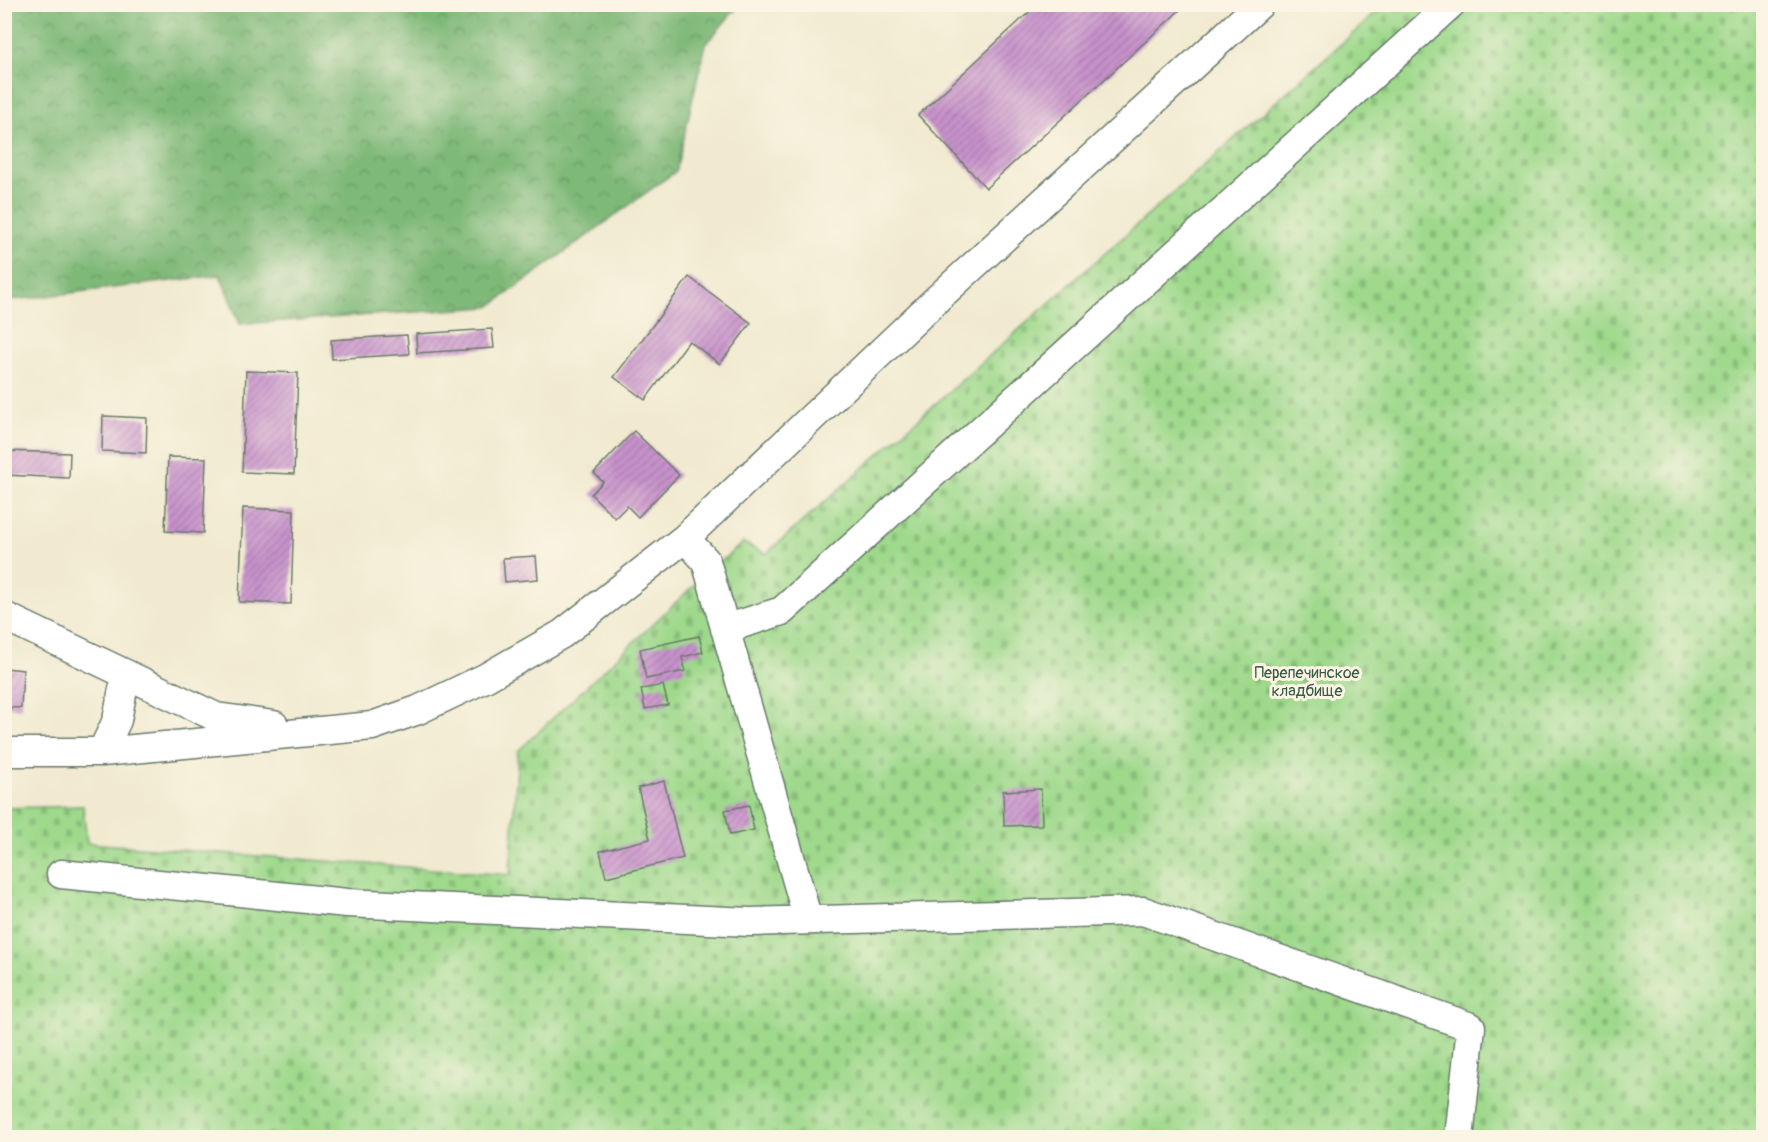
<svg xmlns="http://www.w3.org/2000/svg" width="1768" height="1142" viewBox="0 0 1768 1142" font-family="Pangolin,sans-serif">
<defs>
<pattern id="forest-crowns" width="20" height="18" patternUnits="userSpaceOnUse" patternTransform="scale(1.5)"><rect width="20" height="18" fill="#7fb978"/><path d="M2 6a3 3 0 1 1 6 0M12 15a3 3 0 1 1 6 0" fill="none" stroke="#679863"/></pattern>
<pattern id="cemetery-stones" width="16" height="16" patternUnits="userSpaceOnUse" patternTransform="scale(1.5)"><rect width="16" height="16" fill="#9fd98c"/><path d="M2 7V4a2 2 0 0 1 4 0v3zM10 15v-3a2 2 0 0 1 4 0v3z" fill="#88bb79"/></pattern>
<pattern id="building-hatch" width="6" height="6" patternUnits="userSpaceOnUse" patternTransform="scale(1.5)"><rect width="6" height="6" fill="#c892cc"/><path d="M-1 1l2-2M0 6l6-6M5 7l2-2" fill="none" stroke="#a278a6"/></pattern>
</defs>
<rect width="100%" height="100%" fill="#fcf5e5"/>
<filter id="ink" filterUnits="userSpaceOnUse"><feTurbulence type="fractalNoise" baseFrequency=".0167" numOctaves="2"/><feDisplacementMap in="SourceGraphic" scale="12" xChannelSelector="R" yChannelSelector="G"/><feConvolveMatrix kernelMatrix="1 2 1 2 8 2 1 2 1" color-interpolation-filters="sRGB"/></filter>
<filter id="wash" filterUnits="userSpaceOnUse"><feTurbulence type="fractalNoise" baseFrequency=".008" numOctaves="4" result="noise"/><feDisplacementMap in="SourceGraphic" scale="24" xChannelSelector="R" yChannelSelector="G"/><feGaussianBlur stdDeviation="1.35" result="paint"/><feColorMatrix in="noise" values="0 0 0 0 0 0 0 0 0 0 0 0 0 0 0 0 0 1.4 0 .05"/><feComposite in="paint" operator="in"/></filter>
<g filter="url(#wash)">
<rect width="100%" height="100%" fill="#f1ead0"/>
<path fill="url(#forest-crowns)" stroke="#4f7b56" stroke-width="1.5" d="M4,5L5,4L739,5L705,45L676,171L489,307L240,324L220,275L5,301Z"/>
<path fill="url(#cemetery-stones)" stroke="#5f8b60" stroke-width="1.5" d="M1385,5H1763V1137H5L4,808L83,806L87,843L510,875L518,751L709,571L743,543L766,554Z"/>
<g id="blocks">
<path fill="url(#building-hatch)" d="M1038,4H1175L1180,10L986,188L918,115Z
M689,277L751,323L720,364L689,341L645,400L614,377Z
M492,329L494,348L417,353L416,334Z
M407,335L409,354L332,359L331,340Z
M246,371L298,373L294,474L242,472Z
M103,416L147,418L146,453L102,451Z
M634,431L679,475L638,517L627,506L615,518L591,494L603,482L594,473Z
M4,451L70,453L69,478L4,475Z
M168,457L206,458L203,533L165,531Z
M243,508L294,510L291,604L239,602Z
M536,556L538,579L505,582L503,558Z
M699,636L703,652L682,657L685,671L646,679L640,649Z
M5,668L23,670L21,708L5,707Z
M663,685L668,705L645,709L641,689Z
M664,781L683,858L606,877L600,851L650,839L638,788Z
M1041,789L1042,825L1004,826L1003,791Z
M749,805L754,830L730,835L725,810Z"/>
</g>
</g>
<g filter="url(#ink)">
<use href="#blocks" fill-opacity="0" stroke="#687a6b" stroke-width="1.5"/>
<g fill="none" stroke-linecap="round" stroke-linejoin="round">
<defs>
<path id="minor" d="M685,538L706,561L808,920
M4,616L216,717L274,725
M725,629L782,611L1451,4
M4,752H102L372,726L418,710L485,678L562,634L685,538L937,299L1260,4
M102,752L117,720L123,689L131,677
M61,874L347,903L750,922L1143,911L1471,1027L1459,1138"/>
</defs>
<use href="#minor" stroke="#687a6b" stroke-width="31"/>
<use href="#minor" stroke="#fff" stroke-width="28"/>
</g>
</g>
<g text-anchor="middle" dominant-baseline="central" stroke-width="6" stroke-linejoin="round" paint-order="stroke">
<g font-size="16" fill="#395c46" stroke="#fcf5e5">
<text x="1307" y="673">Перепечинское<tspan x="1307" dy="18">кладбище</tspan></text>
</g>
</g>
<rect width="1768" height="1142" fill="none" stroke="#fcf5e5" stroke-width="24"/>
</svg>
